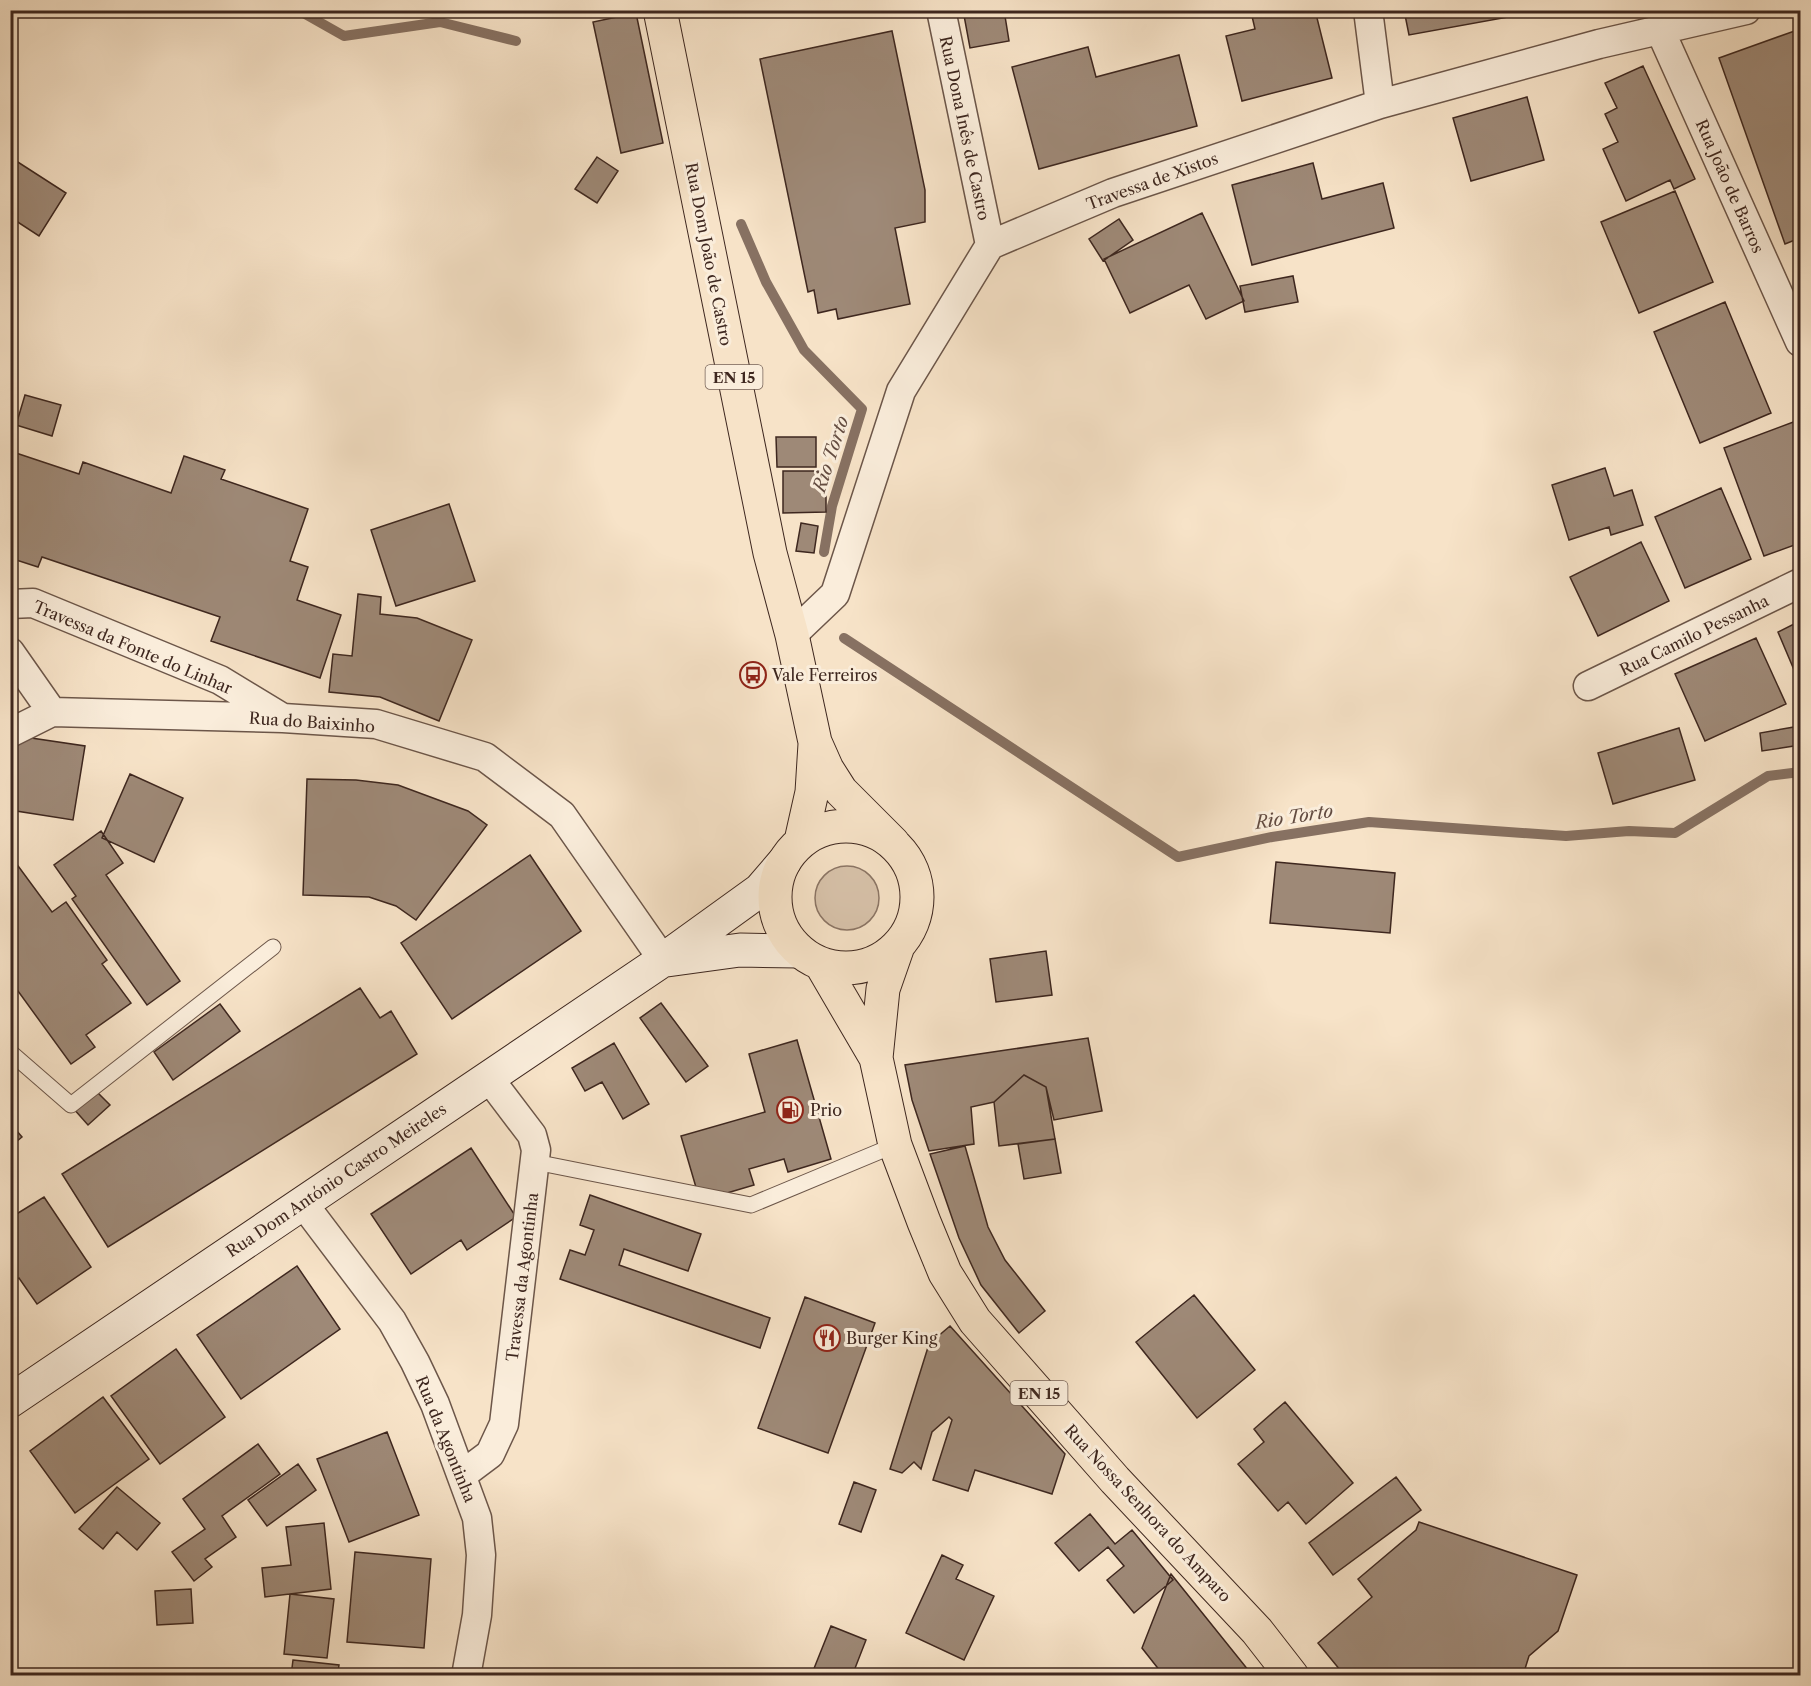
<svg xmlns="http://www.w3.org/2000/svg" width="1811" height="1686" viewBox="0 0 1811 1686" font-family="'Libre Caslon Text',serif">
<rect width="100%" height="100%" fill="#f7e3c8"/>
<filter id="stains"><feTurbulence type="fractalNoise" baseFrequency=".00333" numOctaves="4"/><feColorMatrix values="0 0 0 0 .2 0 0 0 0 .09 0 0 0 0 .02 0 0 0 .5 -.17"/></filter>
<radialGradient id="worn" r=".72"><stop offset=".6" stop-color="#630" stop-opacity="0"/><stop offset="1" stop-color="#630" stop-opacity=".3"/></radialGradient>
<path fill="#d8c3ab" stroke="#8b7565" stroke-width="1.5" d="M815 898a32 32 0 1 1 64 0a32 32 0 1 1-64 0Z"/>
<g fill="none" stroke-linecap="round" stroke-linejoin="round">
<path stroke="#877162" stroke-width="10" d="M298,10L344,36L440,22L516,41
M741,224L766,282L804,350L862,409L832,506L824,552
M844,638L1178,857L1272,837L1369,822L1566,836L1629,831L1675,833L1768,776L1800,772"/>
</g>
<path fill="#9e8977" stroke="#3e271f" stroke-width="1.5" d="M963,10H1004L1009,41L970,48Z
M1256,10H1315L1332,78L1242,101L1226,36L1255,29L1251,12Z
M1404,10H1546L1409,35Z
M636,13L663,143L621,153L593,22Z
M1800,29V238L1785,244L1719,58Z
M892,31L925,190V222L895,228L910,304L838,319L836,309L818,313L814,290L808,292L760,59Z
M1088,47L1096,77L1179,55L1197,126L1039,169L1012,67Z
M1643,66L1695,179L1674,189L1670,180L1626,201L1603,149L1618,142L1605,114L1617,108L1605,83Z
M1527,97L1544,160L1471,181L1453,118Z
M10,157L66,193L39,236L10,217Z
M597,157L618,171L597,203L575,189Z
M1313,163L1322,199L1383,183L1394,228L1252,265L1232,185Z
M1675,191L1713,282L1639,313L1601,222Z
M1202,213L1244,301L1206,319L1189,285L1130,313L1104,259Z
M1119,219L1133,240L1103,261L1089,239Z
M1293,276L1298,302L1245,312L1240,286Z
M1725,302L1771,413L1700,443L1654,332Z
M25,395L61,405L52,436L16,425Z
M1796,421L1800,433V543L1764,556L1724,448Z
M776,437H816V467H777Z
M10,451L79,474L83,462L171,493L184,456L225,470L221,479L308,509L290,561L308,567L297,600L341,615L320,678L211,641L220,617L42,557L38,567L10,558Z
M1605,468L1614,496L1632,490L1643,525L1611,535L1609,527L1569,540L1552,485Z
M783,471H826V512L783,513Z
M1721,488L1751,559L1685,588L1655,517Z
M449,504L475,581L396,606L371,530Z
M801,523L818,526L814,553L796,551Z
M1641,542L1669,601L1598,636L1570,577Z
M358,594L381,597L380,614L417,618L472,640L439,721L380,697L329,692L333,654L352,656Z
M1800,621V684L1778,632Z
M1756,638L1786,704L1705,741L1675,674Z
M1800,726V745L1762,751L1760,733Z
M1679,728L1695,780L1613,804L1598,753Z
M11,735L85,746L73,820L10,810Z
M130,774L183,798L154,862L102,838Z
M307,779L356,780L398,785L468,811L487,825L416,920L396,906L369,897L303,895Z
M101,831L123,863L106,875L180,981L147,1005L72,899L76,896L54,865Z
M10,855L52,912L66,902L107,960L102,964L131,1003L86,1035L95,1047L71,1064L10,980Z
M530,855L581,931L452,1019L401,943Z
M1276,862L1395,873L1390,933L1270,923Z
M1046,951L1052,995L996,1002L990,959Z
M360,988L380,1018L391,1011L417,1054L108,1247L62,1174Z
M661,1003L708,1066L686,1082L640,1018Z
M220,1004L240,1031L173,1080L154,1052Z
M1088,1038L1102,1111L1054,1120L1046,1087L1024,1075L994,1102L971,1107L974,1144L929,1151L912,1100L905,1065Z
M797,1040L831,1159L788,1172L784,1159L749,1169L754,1185L700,1201L681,1136L765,1112L749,1054Z
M614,1043L649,1104L623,1119L602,1082L585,1091L572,1068Z
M1024,1075L1046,1087L1055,1139L999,1146L994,1102Z
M94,1089L110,1105L88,1125L73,1108Z
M10,1123L22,1137L10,1147Z
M1055,1139L1061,1173L1024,1179L1018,1144Z
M965,1146L988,1227L1005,1260L1045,1311L1019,1333L981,1285L959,1238L930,1154Z
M471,1148L516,1217L467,1250L461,1240L411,1274L371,1214Z
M590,1195L701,1234L688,1271L624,1249L619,1265L770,1318L760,1348L560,1279L570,1250L585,1255L594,1230L580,1225Z
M44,1197L91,1267L37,1304L19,1278L10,1284V1218Z
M297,1266L340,1329L241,1399L197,1335Z
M1194,1295L1255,1370L1197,1418L1136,1342Z
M805,1297L875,1323L828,1453L758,1428Z
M950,1326L1065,1454L1052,1494L975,1470L968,1491L933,1480L952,1420L949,1417L932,1432L921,1469L914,1462L902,1473L890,1469L929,1344Z
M176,1349L225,1417L160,1464L111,1396Z
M103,1397L149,1459L75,1513L30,1451Z
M1285,1402L1353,1483L1306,1524L1288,1502L1278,1511L1238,1464L1264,1442L1254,1429Z
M387,1432L419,1515L349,1542L317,1459Z
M258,1444L280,1474L222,1516L236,1537L205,1559L212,1567L194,1581L172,1552L205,1529L183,1499Z
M298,1464L316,1490L267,1526L248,1500Z
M1396,1477L1421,1510L1333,1575L1309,1543Z
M854,1482L876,1490L861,1532L839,1524Z
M117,1487L160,1523L137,1550L117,1532L103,1549L79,1529Z
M1090,1514L1115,1544L1132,1530L1173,1580L1134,1613L1107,1580L1124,1566L1108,1547L1079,1571L1055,1543Z
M1419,1522L1577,1575L1558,1631L1529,1656L1524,1672L1520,1676H1345L1318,1643L1372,1597L1358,1579L1416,1530Z
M324,1523L331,1589L265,1597L262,1568L291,1565L286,1527Z
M355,1552L431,1559L424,1648L347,1642Z
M942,1555L963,1565L956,1579L994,1596L964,1660L906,1633Z
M1171,1574L1253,1676H1164L1142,1648Z
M191,1589L193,1623L157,1625L155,1591Z
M290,1594L334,1599L327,1658L284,1654Z
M831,1626L866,1640L852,1676H811Z
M293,1660L339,1665L338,1672L368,1676H291Z"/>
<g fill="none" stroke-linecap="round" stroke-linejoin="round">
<defs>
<path id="service" d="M10,1052L71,1105L273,947
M535,1162L751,1205L895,1145"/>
<path id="minor" d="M941,10L990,245
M1368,10L1380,104
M1660,30L1800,342
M10,604L33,603L220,680L281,717
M792,635L835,594L901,391L990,245L1113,193L1380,104L1599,44L1746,10
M10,652L52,712
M1588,686L1800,583
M10,733L52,712L283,718L376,724L485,757L562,815L663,960
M302,1202L392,1321L415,1362L435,1404L477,1518L481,1555L477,1615L466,1676
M462,1475L490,1454L504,1424L536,1150L532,1135L488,1077"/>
<path id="secondary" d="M667,960L740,950L798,951
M10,1401L663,960L760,890L784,862"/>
<path id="primary" d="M660,10L770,553L792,635L815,742L827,769L841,791L893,843
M775 897a71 71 0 1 1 142 0a71 71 0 1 1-142 0Z
M801,841L812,792L815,744
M821,964L876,1058L895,1145L924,1222L945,1273L975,1321L1115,1480L1257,1631L1292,1676
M876,1058L883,989L898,946"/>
</defs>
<use href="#service" stroke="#6c5649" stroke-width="17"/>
<use href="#minor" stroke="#6c5649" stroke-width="31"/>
<use href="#secondary" stroke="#3e271f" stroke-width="35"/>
<use href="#primary" stroke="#3e271f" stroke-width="35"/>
<use href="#service" stroke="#faeddb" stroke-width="15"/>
<use href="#minor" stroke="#faeddb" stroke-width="28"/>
<use href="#secondary" stroke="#faeddb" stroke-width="33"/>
<use href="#primary" stroke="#f7e3c8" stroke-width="33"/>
</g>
<defs>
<symbol id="bus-ring" viewBox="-11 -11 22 22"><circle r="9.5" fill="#faeddb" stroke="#8f2418" stroke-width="1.5"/><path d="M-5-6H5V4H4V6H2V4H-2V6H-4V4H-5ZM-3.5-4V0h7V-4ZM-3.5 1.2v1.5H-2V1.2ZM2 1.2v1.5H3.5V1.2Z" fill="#8f2418"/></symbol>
<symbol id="fuel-ring" viewBox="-11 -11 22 22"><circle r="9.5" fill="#faeddb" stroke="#8f2418" stroke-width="1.5"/><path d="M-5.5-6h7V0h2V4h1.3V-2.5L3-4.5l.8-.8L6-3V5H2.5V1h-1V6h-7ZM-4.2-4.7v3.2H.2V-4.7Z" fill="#8f2418"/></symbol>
<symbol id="restaurant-ring" viewBox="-11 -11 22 22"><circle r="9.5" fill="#faeddb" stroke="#8f2418" stroke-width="1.5"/><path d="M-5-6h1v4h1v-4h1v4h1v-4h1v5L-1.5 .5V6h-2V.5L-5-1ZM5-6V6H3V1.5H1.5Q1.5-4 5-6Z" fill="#8f2418"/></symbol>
</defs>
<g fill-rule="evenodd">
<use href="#bus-ring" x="738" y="660" width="30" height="30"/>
<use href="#fuel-ring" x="775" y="1095" width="30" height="30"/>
<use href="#restaurant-ring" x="812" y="1323" width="30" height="30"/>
</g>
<g text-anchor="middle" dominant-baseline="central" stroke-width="6" stroke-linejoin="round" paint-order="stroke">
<g fill="#faeddb" stroke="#766257" stroke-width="1.5">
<rect x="705.5" y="365" width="57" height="24" rx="4.5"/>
<rect x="1010.5" y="1381" width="57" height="24" rx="4.5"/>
</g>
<g font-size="15" font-weight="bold" fill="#3e271f">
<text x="734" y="377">EN 15</text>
<text x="1039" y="1393">EN 15</text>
</g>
<g font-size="16" fill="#3e271f" stroke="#faeddb">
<text transform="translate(965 128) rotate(78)">Rua Dona Inês de Castro</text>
<text transform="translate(1152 181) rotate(-20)">Travessa de Xistos</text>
<text transform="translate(1730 186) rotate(66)">Rua João de Barros</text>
<text transform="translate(709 254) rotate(79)">Rua Dom João de Castro</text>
<text transform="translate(1694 635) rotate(-26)">Rua Camilo Pessanha</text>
<text transform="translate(133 647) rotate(23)">Travessa da Fonte do Linhar</text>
<text transform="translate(312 722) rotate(4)">Rua do Baixinho</text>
<text transform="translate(336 1180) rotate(-34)">Rua Dom António Castro Meireles</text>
<text transform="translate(522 1277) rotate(-83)">Travessa da Agontinha</text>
<text transform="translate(446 1439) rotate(68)">Rua da Agontinha</text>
<text transform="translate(1148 1513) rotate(47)">Rua Nossa Senhora do Amparo</text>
</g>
<g font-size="16" fill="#3e271f" stroke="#faeddb" text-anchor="start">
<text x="772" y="675">Vale Ferreiros</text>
<text x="810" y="1110">Prio</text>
<text x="846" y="1338">Burger King</text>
</g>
<g font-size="18" font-style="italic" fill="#634c41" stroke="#faeddb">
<text transform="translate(831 454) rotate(-72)">Rio Torto</text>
<text transform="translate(1294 817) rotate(-9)">Rio Torto</text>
</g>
</g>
<rect width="1811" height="1686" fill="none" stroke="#f7e3c8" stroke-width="36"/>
<rect x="12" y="12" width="1787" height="1662" fill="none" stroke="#3e271f" stroke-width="3"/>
<rect x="18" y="18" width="1775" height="1650" fill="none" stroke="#3e271f" stroke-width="1.5"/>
<rect width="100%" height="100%" filter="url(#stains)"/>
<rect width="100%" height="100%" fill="url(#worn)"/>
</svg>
